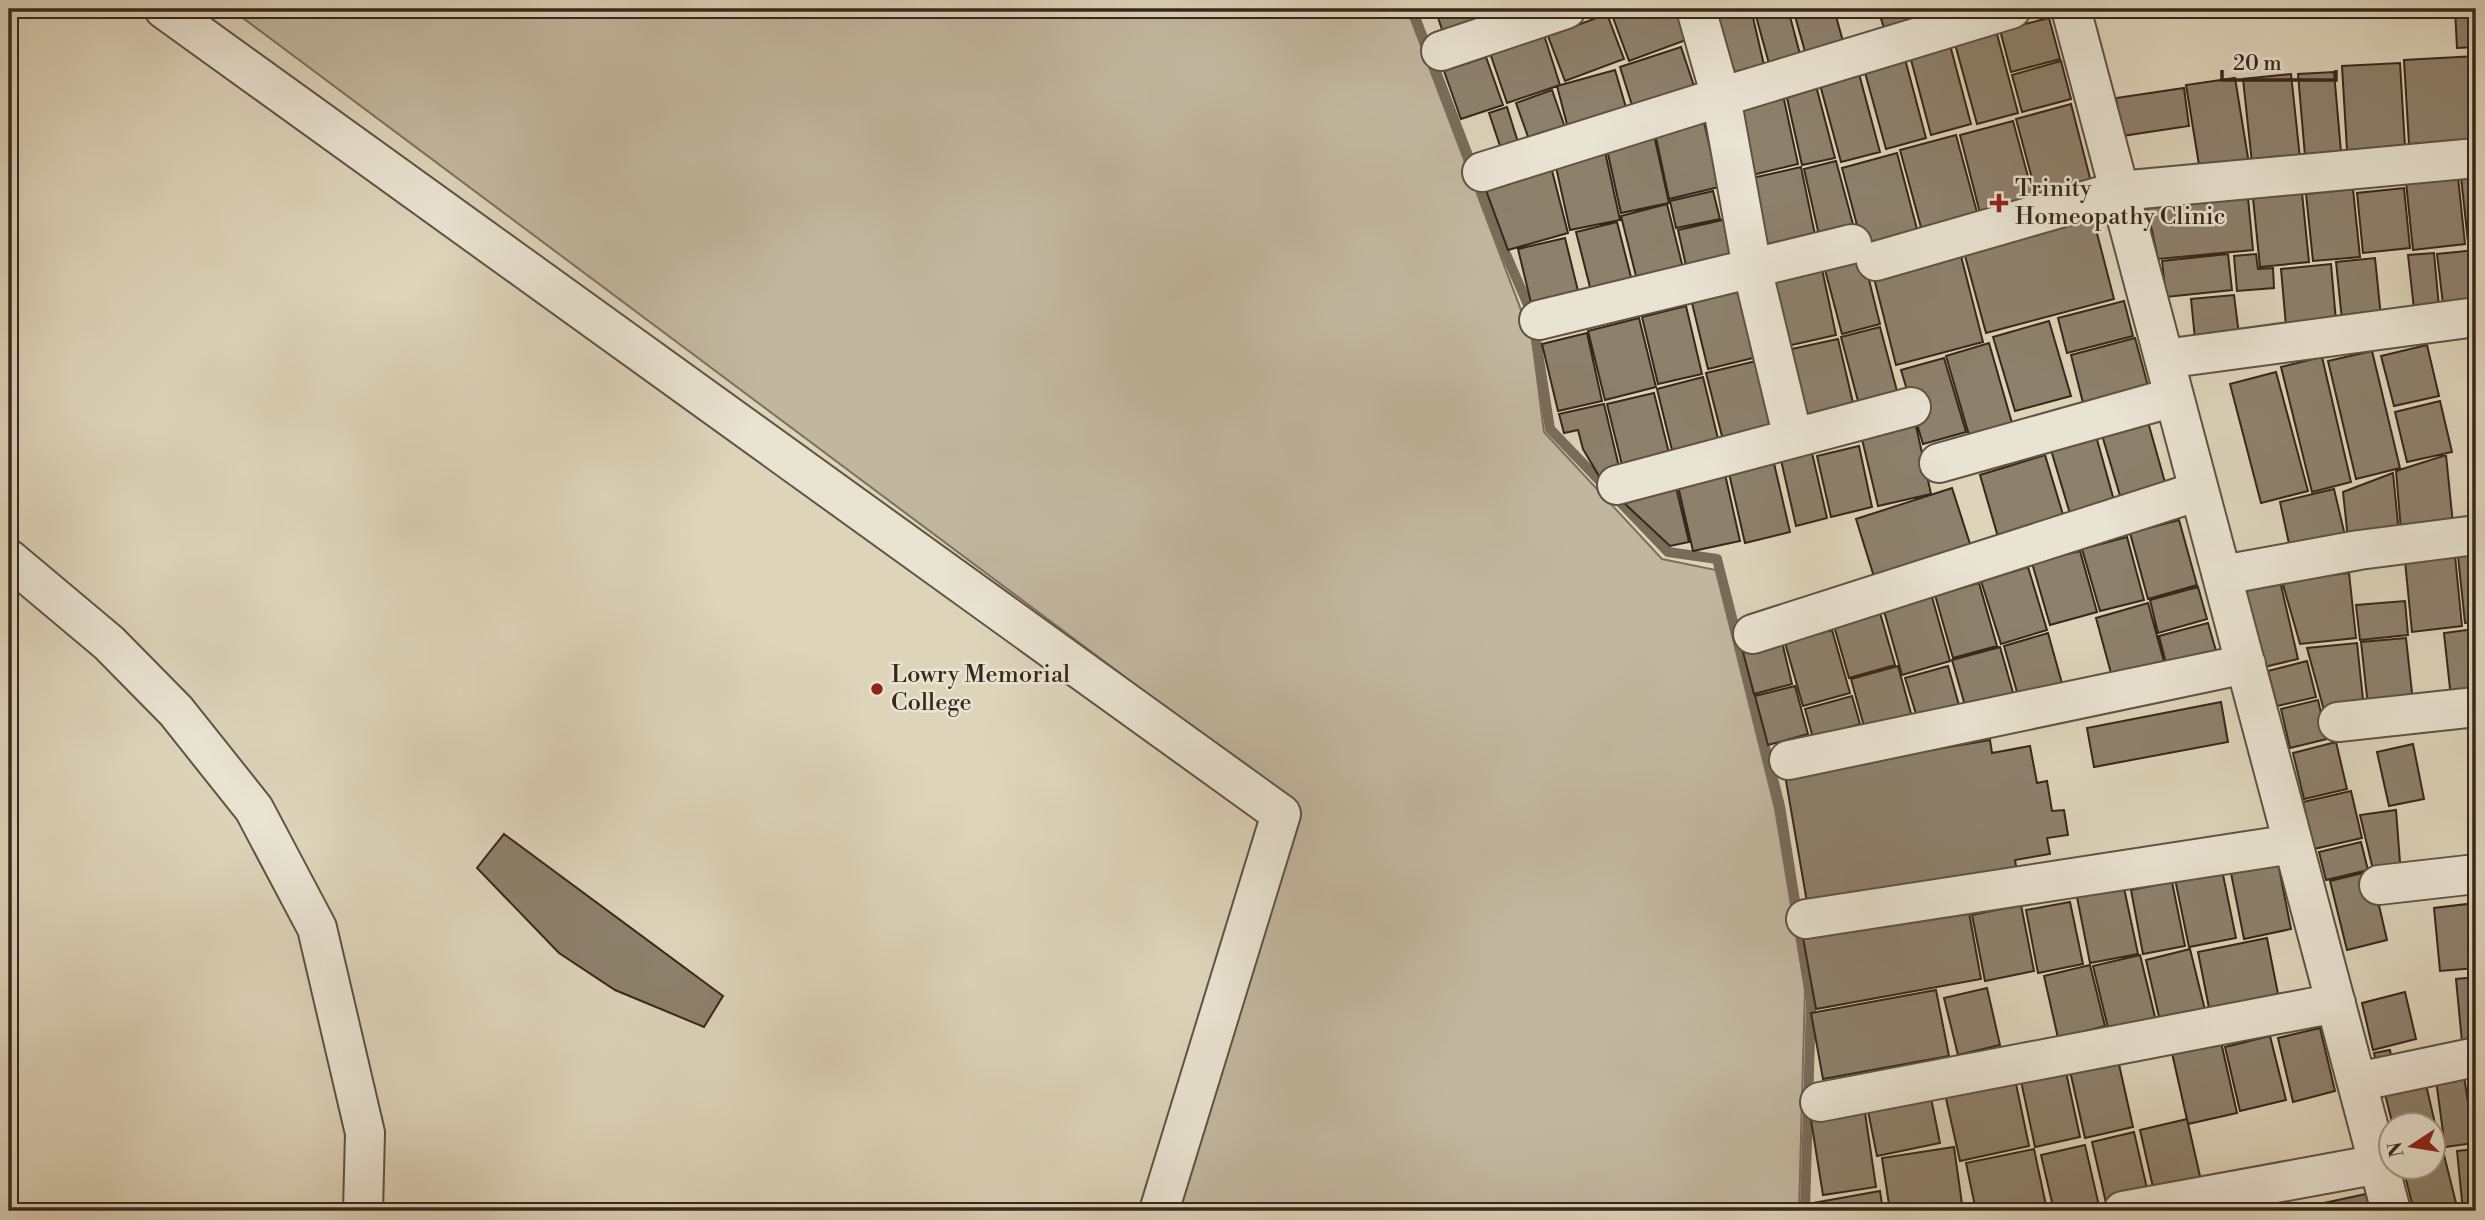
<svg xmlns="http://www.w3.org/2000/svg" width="2485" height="1220" viewBox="0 0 2485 1220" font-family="'Libre Bodoni',serif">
<rect width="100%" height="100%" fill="#ddd4ba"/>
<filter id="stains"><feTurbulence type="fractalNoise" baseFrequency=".00286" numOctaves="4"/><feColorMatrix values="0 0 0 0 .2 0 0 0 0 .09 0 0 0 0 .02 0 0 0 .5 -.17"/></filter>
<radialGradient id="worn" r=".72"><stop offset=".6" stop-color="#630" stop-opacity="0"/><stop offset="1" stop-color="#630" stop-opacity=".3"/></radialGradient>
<path fill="#c1b79f" stroke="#7c705c" stroke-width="2" d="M231,9H1407L1532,339L1544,432L1662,559L1716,570L1775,809L1805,989L1799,1211H1177L1208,1074L1299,807Z"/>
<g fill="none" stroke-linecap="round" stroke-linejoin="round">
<path stroke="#786c5a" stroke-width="10" d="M1412,9L1505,252L1532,314L1550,429L1668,552L1717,559L1780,806L1811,1002L1805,1211"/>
</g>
<path fill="#8d816d" stroke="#36281a" stroke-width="2" d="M1435,9H1468L1476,31L1446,41Z
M1474,9H1527L1479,25Z
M1620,9H1677L1686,40L1629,61L1611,12Z
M1741,9H1751L1764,65L1730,73L1716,15Z
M1754,9H1788L1801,58L1770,67Z
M1793,9H1834L1844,45L1806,55Z
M1878,9H1911L1914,20L1884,28Z
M1917,9H1953L1920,18Z
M2455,9H2476V47L2457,48Z
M1607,14L1624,59L1565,81L1548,36Z
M2049,18L2060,59L2011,72L2000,30Z
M1997,34L2018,113L1977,124L1955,44Z
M1544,35L1560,85L1507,103L1490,53Z
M1950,45L1971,124L1931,135L1910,56Z
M1681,47L1698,98L1636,118L1620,67Z
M2476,56V140L2409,144L2404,60Z
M1486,57L1503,105L1461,119L1444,71Z
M1905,59L1926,138L1886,149L1864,69Z
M2061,61L2071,99L2022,112L2012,75Z
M2400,63L2405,147L2347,150L2342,66Z
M1615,70L1630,121L1570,136L1557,86Z
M1858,70L1880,152L1841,162L1819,81Z
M2334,72L2341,152L2305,156L2298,74Z
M2291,74L2300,158L2252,163L2243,79Z
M2235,78L2249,164L2200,171L2186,85Z
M1815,82L1835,158L1802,165L1785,89Z
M2184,88L2189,126L2122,136L2116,98Z
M1552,90L1568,136L1532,148L1516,103Z
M1783,95L1798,164L1752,175L1737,105Z
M2071,104L2091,182L2037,197L2016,119Z
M1507,107L1521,152L1504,158L1489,113Z
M2013,121L2034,199L1980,213L1960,135Z
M1704,122L1719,187L1669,199L1655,133Z
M1654,135L1669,203L1621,213L1606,145Z
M1956,135L1978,216L1922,231L1900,150Z
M1604,147L1620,220L1570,230L1554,158Z
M1897,153L1918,233L1863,248L1842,168Z
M1549,159L1568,233L1508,250L1483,182Z
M1836,161L1854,228L1819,235L1804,169Z
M1801,167L1815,235L1767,245L1752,178Z
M2476,176V242H2468L2461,177Z
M2458,177L2465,244L2413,250L2406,182Z
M2404,188L2410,248L2363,253L2357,193Z
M2353,189L2360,257L2313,261L2306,194Z
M1713,191L1720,219L1676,228L1670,201Z
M2302,193L2309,262L2260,267L2253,198Z
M2248,198L2253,250L2158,259L2147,208Z
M1667,204L1684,272L1638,284L1621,216Z
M2093,218L2114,299L1986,333L1964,252Z
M1727,219L1736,258L1687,270L1678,230Z
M1617,222L1633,285L1592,295L1576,232Z
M1565,238L1580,299L1533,311L1518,249Z
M2476,250V300L2443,304L2437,254Z
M2434,253L2439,307L2414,309L2408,255Z
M2228,254L2232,290L2166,297L2162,261Z
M2256,254L2258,269L2273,268L2274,288L2237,291L2234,256Z
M1863,256L1880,324L1842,334L1824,266Z
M1961,256L1983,342L1896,365L1874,278Z
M2375,258L2381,317L2342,320L2336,262Z
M2331,264L2336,321L2286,326L2281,269Z
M1822,269L1836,335L1787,346L1772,280Z
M1741,290L1757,357L1708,369L1692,303Z
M2234,295L2239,335L2195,339L2191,299Z
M2124,301L2133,336L2067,353L2058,318Z
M1686,306L1702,374L1658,384L1642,317Z
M1639,318L1656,387L1605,400L1588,331Z
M2049,321L2071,396L2015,411L1993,337Z
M1880,327L1897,391L1858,401L1841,337Z
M1587,333L1602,401L1558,411L1542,344Z
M2135,338L2148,386L2083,403L2071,355Z
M1838,339L1854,407L1802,418L1787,350Z
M1989,343L2012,423L1969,435L1946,356Z
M2427,345L2439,396L2394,406L2381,356Z
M2372,351L2400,468L2356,479L2328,361Z
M2322,357L2351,482L2312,492L2281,367Z
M1944,358L1966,432L1923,444L1901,370Z
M1756,361L1772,428L1723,440L1706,373Z
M2276,372L2308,491L2261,503L2230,384Z
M1703,377L1719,443L1673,454L1657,389Z
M1654,393L1670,457L1623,469L1607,404Z
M2440,401L2452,452L2407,462L2395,412Z
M1604,404L1620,471L1599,476L1583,449L1578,430L1564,433L1559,414Z
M2148,422L2166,486L2121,499L2102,435Z
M1916,426L1931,494L1878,506L1862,439Z
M2096,436L2115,504L2071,517L2051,450Z
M2476,444V495L2469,445Z
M1859,446L1872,507L1831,517L1817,456Z
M1812,453L1827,518L1796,526L1781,460Z
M2045,455L2064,518L1998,537L1980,475Z
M2446,455L2453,524L2401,530L2396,471Z
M1773,459L1790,532L1745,543L1728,469Z
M2393,473L2399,534L2348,539L2343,492Z
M1725,474L1740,541L1693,551L1678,486Z
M1676,487L1689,542L1670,546L1623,502Z
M1952,488L1972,550L1875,580L1856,519Z
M2334,489L2346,540L2291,553L2280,502Z
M2179,520L2197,585L2148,599L2130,533Z
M2127,537L2144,600L2100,611L2082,549Z
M2080,551L2097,612L2050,625L2032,563Z
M2476,554V622L2465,623L2458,556Z
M2455,556L2462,626L2412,632L2405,561Z
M2028,567L2047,630L2001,644L1981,581Z
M2349,573L2356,638L2300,644L2282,581Z
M2280,581L2298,659L2264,667L2245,589Z
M1979,583L1997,646L1953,658L1935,595Z
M2198,587L2207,619L2158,633L2150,600Z
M1932,597L1950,661L1902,675L1884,611Z
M2405,601L2408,635L2360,640L2356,605Z
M2148,603L2166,669L2114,684L2096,618Z
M1880,613L1895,665L1849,678L1834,626Z
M2208,623L2219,661L2169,675L2159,636Z
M2475,629L2476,695L2451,698L2444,633Z
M1832,630L1850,693L1803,706L1785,643Z
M2048,633L2063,687L2019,699L2004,646Z
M2406,638L2413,702L2368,706L2361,642Z
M1782,642L1792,684L1754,694L1743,652Z
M2357,643L2364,709L2325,714L2307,648Z
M2000,647L2014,696L1966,709L1952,660Z
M2307,661L2316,697L2277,706L2268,671Z
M1898,666L1912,717L1865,730L1851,679Z
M1948,666L1959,705L1917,717L1905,678Z
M1795,686L1808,734L1768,745L1755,696Z
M1852,696L1860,724L1813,738L1805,709Z
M2318,700L2327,739L2290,748L2281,709Z
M2221,702L2228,742L2094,767L2087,728Z
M2476,729V784L2471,730Z
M1990,740L1992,753L2030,746L2037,783L2047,781L2052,811L2064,810L2068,835L2047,838L2050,854L2015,860L2017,872L1808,908L1785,775Z
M2336,742L2347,789L2304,799L2293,753Z
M2413,744L2424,799L2389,806L2377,752Z
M2351,791L2362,838L2314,849L2303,802Z
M2396,810L2401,875L2375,878L2360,815Z
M504,834L723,996L704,1027L615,990L559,953L477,868Z
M2361,842L2368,870L2326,880L2319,852Z
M2278,863L2291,929L2244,939L2231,873Z
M2222,870L2236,938L2189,947L2175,879Z
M2371,871L2387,940L2347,950L2330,881Z
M2172,882L2185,946L2143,954L2131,890Z
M2124,888L2138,954L2090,963L2077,897Z
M2070,902L2083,964L2038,973L2026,910Z
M2476,903V968L2440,971L2434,908Z
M2021,905L2034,971L1985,981L1972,915Z
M1968,907L1981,979L1816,1009L1803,938Z
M2267,938L2279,999L2210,1013L2198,952Z
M2190,949L2205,1010L2160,1021L2146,960Z
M2140,955L2156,1021L2109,1032L2093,966Z
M2090,965L2105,1026L2058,1038L2044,976Z
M2476,977V1041L2462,1042L2456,979Z
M1987,988L2000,1045L1958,1055L1944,998Z
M1936,990L1949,1056L1823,1079L1811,1013Z
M2405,992L2416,1039L2373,1050L2362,1003Z
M2320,1028L2335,1091L2293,1102L2278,1038Z
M2270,1036L2286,1100L2240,1111L2225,1047Z
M2221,1042L2237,1113L2188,1124L2172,1053Z
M2390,1050L2394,1070L2379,1073L2374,1053Z
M2118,1060L2133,1127L2085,1138L2070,1071Z
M2066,1072L2080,1137L2035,1147L2021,1081Z
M2424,1076L2436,1128L2432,1129V1126H2393L2383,1086Z
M2464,1076L2474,1143L2445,1147L2436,1080Z
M2476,1077V1140L2470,1078Z
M2015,1079L2029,1146L1960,1161L1945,1094Z
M1930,1093L1940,1143L1877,1156L1867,1106Z
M1864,1106L1876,1187L1823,1195L1810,1114Z
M2187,1119L2202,1185L2155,1196L2140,1130Z
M2438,1131L2458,1211H2414L2403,1168H2432V1132Z
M2134,1132L2148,1193L2106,1203L2092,1142Z
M2085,1145L2099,1206L2076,1211H2054L2041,1155Z
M1954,1147L1963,1211H1890L1882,1158Z
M2034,1149L2047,1210L1976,1211L1966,1163Z
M2476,1149V1211H2463L2457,1151Z
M1880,1191L1883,1211H1808L1807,1204Z
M2366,1194L2370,1211H2320L2319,1204Z
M2313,1203L2315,1211H2276Z"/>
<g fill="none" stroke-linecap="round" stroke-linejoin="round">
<defs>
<path id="minor" d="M164,9L1281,814L1159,1211
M1696,9L1721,97L1752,268L1793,438
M2071,9L2391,1211
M1441,51L1566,9
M1482,172L1721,97L2011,9
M1876,261L2119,191L2476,158
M1539,320L1852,244
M2164,359L2476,317
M1939,463L2174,397
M1617,485L1911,407
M9,559L109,643L176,711L254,809L317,928L365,1133L363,1211
M2223,575L2359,550L2476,535
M1753,634L2199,491
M2338,722L2476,707
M1789,760L2246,664
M2379,885L2476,874
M1806,919L2293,844
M2357,1082L2476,1057
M1820,1102L2336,1003
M2123,1211L2379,1164"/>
</defs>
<use href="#minor" stroke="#605342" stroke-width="42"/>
<use href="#minor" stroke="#e9e3d2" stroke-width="38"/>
</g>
<g fill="#8f2418" stroke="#e9e3d2" stroke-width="2.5">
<path d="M1995.5 192.5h7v7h7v7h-7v7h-7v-7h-7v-7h7z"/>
<circle cx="877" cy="689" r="7"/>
</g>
<g text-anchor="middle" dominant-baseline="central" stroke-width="5" stroke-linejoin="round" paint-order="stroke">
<g font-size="24" fill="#36281a" stroke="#e9e3d2" text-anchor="start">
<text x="2015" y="189">Trinity<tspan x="2015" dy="28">Homeopathy Clinic</tspan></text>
<text x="891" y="675">Lowry Memorial<tspan x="891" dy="28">College</tspan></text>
</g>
</g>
<rect width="2485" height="1220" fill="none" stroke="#ddd4ba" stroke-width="35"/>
<rect x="10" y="10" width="2464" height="1199" fill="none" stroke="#36281a" stroke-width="3.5"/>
<rect x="18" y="18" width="2450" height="1185" fill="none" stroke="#36281a" stroke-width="2"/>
<g transform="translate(2412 1146) rotate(258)"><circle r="33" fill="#e9e3d2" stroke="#a19888" stroke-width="2"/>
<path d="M0-5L12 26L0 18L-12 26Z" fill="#8f2418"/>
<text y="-10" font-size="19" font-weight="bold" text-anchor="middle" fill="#36281a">N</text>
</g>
<path d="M2222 70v10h114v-10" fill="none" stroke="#36281a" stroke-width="3.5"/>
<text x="2233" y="70" font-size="21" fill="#36281a" stroke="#e9e3d2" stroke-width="5" paint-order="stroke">20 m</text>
<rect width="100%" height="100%" filter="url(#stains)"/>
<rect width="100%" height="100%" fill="url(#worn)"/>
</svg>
